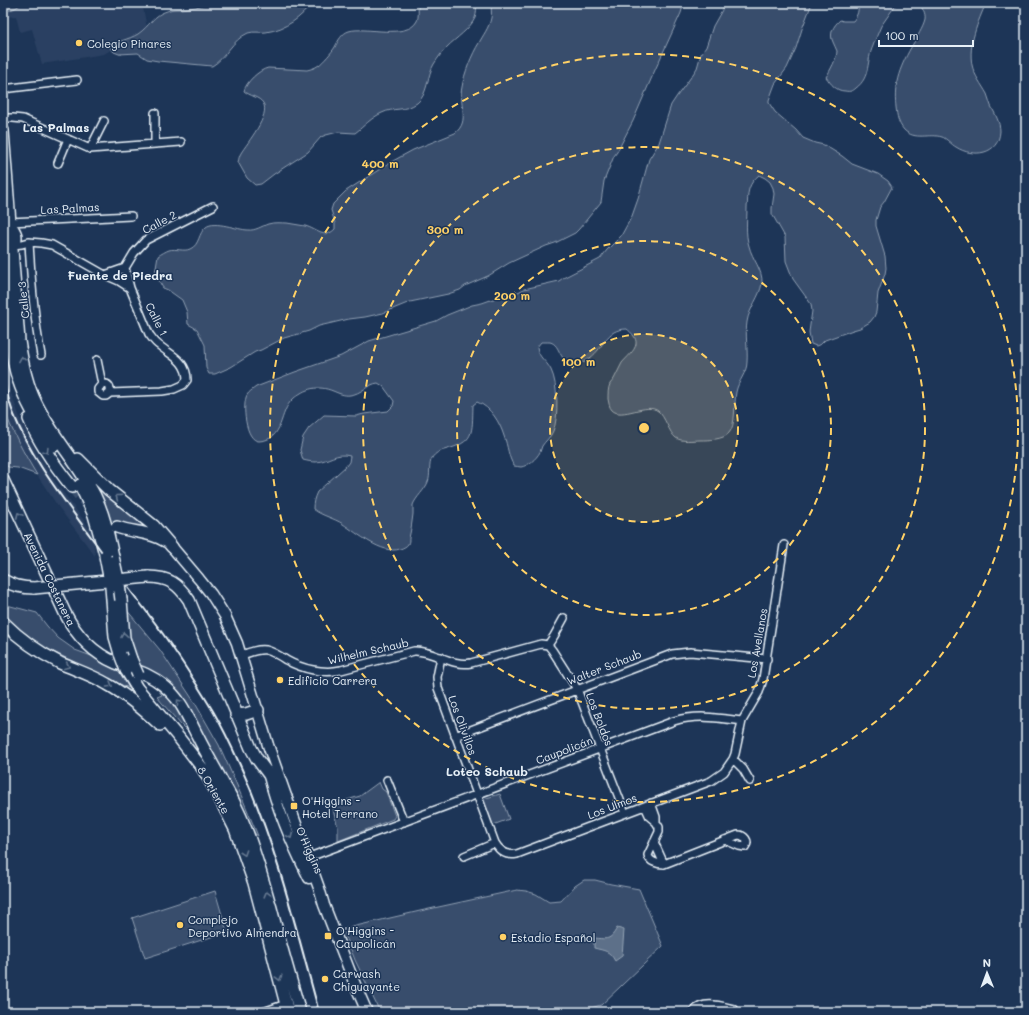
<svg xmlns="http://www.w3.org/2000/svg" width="1029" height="1015" viewBox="0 0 1029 1015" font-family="Mali,sans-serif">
<rect width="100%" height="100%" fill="#1d3557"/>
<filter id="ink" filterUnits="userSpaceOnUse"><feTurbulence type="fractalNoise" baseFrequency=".025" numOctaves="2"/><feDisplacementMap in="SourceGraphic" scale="8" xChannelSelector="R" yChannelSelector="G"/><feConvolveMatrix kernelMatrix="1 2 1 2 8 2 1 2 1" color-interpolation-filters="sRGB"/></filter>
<g filter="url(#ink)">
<path fill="#2a4162" d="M18,3H142L147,28L104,54L42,64L32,29L20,32L16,16L7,17L4,7Z
M3,359L9,388L23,426L36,451L52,477L93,533L95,556L57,505L37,475L23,452L11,428L3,407Z"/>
<path fill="#374d6c" stroke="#909fb2" d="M3,3H22C17,8 10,11 3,11Z
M210,3H312C301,18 286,29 266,32C260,33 254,31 248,33C232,40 226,58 212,66L158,61L147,59L138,53L119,54L114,52L110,48C118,40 128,40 138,34C150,26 153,15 167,11C171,9 175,9 179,9C190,8 200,7 210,3Z
M418,3H477C476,8 477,13 475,18C470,29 456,38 447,47C442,52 438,58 434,64C427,75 428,95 417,103C404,112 394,107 382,113C372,117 363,127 355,133L338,132L326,135L321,137L308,152L274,174L261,184L255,185L247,178L238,162C239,159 239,156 241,153C247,143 271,115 263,103C259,97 250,96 244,91C246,82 259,70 268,68L307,70C311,69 315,68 319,65C323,62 332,52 335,47C338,41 342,33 349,31C365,26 407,40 417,21C419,17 418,8 418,3Z
M491,3H684L681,13L655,70L633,121L617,152L614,156L604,181L601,202L579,229L575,233L555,243L546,246L509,263L488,276L465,286L460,290L448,294L410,302L383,313L365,317L349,319L332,323L319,326L309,331L284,338L261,350L255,352L231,367L215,374H209L206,368L205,345L197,329L188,324L187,312L182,300L168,290L163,288L155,274L158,256C161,254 166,251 169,250C176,248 184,252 190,249C200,245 198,233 206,227C215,220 238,230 248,230C255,231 262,226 268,224C274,222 281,223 287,223C293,224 299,225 305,226C317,229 324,240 335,229V223L331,210L333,204L346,191L391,162L413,150L455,133C471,121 458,103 462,87C464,74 472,54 479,43C483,35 489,28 491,18C492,14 491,8 491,3Z
M726,3H812L802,29L796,48L787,68L775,84L769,100V103L775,112L796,130L803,138L815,143L824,145L842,156L852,164L878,174L888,181L892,187L884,202L880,207L876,220V226L885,256L886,268L885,274L878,293L876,312L874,317L870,322L860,328L853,330L825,340L821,344L816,346L811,344L809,332L812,311L811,304L793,279L786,261L785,237L772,214V208L774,194L773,188L770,182L765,178L759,175C754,179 751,183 749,189C747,195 748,202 747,207C747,220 745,234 749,246C752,259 763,270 762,283C760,297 749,308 747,322C745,335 748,349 747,362C747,373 738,381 736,392C734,403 736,426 729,433C723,440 708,440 700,440C693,440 682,442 676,438C669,433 665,416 658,411C647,402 621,420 612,410C609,407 609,403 608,399C608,394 608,388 610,384C611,382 613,381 614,379C617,374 619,368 622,363C626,358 635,351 636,344C637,338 631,332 627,329C605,329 605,347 590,358C589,359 586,361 585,362C582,363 578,362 575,362C557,363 562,345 550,342C547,342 543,342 541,342L537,347C539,359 546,360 551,370C558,384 559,418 553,431C551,437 545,441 542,446C541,448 541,450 540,452C536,459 528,466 521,467C519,467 516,466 514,466C508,457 508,446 504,436C500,423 491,407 477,402L473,405C472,434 475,442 444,450C440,451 435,453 432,458C428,465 431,475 428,482C425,490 416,497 413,505C413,508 413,511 413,514C412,522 411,530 409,538C409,540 409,542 408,544C407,546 403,548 400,549C382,555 357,533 343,524C334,518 322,516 313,509C313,503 314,498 317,492L346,466L349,462L350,456C336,452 329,461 316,462C311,462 307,461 303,460L300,450L303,437L309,428L324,415L356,416L364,414L388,411L393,406L394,401L383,386L378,383C368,384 361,394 350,395C344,396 338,393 333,391C318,385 305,388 293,399C278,412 285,440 259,441C245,441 242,404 247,395C249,392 252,390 256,387L295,372L341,356L369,341L436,321L447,315L472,305L482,303L513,292H518L524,289L559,281L563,278L600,259L607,250L621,236L632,216L638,199L649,159L659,143L671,105L677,96L691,77L697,68L701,54L706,47L713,26Z
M857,3H897C892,11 886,18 881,26C878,33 875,40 873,46C866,61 871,77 856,88C853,91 850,92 845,91C836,91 831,84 826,77C830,71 837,58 837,51C836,48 834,45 833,42C829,34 833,26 840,20L843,21H853C857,16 860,10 857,3Z
M919,3H986C978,22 968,44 972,65C974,75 982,85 987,94C988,98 990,102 991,106C995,114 1000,122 1000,131C999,155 973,158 956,147C952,145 946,138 942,137C929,133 915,141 904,130C898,123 897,116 896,107C893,83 901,65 913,44C917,37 923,28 925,20C926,14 922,8 919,3Z
M3,407C12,431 24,454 37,475L18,468L8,467L3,461Z
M86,471L157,533L121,526L106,521Z
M3,604L37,613L47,626L58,638L75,650L116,665L129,688L103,677L60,655L40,646L9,623L3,616Z
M126,609L160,650L195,703L219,745L236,783L258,836L254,833L251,829L239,797L204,739L193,716L141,667L137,660L127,637Z
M152,682L178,706L194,738L181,725L157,697L162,695Z
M379,782L382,789L386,792L395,816L393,819L338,841V827L334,814L333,806L337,803L360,796Z
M500,794L509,819L493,825L483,799Z
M584,880H595L611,884L639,889L663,946L601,1005L577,1012H380L355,960L343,929L420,911L517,890L526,891L536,894L549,902L561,901L575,886Z
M215,891L227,932L145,958L132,918Z"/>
<path fill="#5d7089" stroke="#95a4b5" d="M617,928L624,930L622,956L615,961C609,950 605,951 594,948V938C607,939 610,941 617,928Z"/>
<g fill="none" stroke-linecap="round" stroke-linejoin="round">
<path stroke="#3b516f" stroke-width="11" stroke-dasharray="11 5.5" stroke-linecap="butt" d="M72,487C85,503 98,518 117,527"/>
<defs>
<path id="street" d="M3,89L77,80
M155,113V144
M3,118H13L23,119L90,149L181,142
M90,149L104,121
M58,163L68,139
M10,222L131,216
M12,224C17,231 21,237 15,245
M29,242C31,280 34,318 41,355
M12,245L22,244L29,242L41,243L52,245L105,275L119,281L130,288L149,334C152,338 155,343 160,346C172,356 187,361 187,380L183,385L174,389L162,391L110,393L106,396H103L98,392V389L102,384L97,360
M125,268L130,288
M105,275L125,268L134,253L146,240L213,206
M102,384C108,383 111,386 110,393
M548,645L552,650L577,689L625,813
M548,645L554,636L564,618
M242,655C250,652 258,649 266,650C274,652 280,656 286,660C302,669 323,674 341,670L414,651C434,650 451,667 471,663L541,644L548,645
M441,657L437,677L438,688L495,843C500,852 507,856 517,854L711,781L724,772L733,759L735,754L742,721L759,692L763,679L784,545
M455,736L672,654L690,652L767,659
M733,759L743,769L750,781
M387,780L404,822
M651,803L656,817V822L659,827V832L648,855C649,862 658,864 664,864L738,835C744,835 750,841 745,847L739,846L725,840
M645,806L650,817L656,822
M654,842L664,864
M464,856L495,843
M304,859L674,721C697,714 719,718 742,721
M263,1012L286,1004
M693,1012C703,1000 721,1006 734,1009"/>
<path id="secondary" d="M172,547L199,579L211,594L225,616L237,643L268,745L287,799L319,888L324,905L354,982L367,1012
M269,776C278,812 293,846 309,878"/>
<path id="primary" d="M3,131L19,341C22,362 26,383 36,403C52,436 78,463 95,496C105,516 109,539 114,561
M3,251C5,273 7,294 8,315C10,337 11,358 18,379C26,404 39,425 54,446
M29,419C39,444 55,466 72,487
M78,459L109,490L154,526L172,547
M3,480L65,613C76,635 93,653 116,663C133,670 147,672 163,685C182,700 187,716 198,737C206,753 215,768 223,783
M80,485L94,515L105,554
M117,527C133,533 150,531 165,541
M148,577C169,577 178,584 189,600L251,748L257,759L287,799
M3,580C13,586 22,588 34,588
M111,587L115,637L120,654
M121,600L124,638L131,659
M3,622C20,639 38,652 60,663C76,670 92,675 107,684C127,695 144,710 160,725
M126,670L137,688L179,738L203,769L217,793L235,829L254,883L288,1012
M236,715L246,714L258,710
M219,777C246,816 258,864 271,908C280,943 290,977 300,1012"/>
</defs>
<use href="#street" stroke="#e8f1f8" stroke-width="10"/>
<use href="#secondary" stroke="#e8f1f8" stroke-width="13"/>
<use href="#primary" stroke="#e8f1f8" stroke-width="14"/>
<use href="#street" stroke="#1d3557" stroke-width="7"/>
<use href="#secondary" stroke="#1d3557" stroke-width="10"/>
<use href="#primary" stroke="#1d3557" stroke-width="11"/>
<path stroke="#e8f1f8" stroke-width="2" d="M3,377C6,390 9,403 14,415C32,460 63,498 91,537C103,553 114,570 127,586C134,596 142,605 149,615C172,645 193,678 213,711C223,728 232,747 240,765C276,844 296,928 319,1012"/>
<defs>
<path id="primary-bridge" d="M105,556L111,587
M114,561L119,584L121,600
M34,588L148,577
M120,654L126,670
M131,659L138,675"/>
</defs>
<use href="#primary-bridge" stroke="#e8f1f8" stroke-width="14" stroke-linecap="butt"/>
<use href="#primary-bridge" stroke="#1d3557" stroke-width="11"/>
</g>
<defs><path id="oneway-chevron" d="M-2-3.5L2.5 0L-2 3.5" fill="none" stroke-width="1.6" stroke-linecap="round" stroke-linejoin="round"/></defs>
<g stroke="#64778f">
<use href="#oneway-chevron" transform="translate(22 359) rotate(-100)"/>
<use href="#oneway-chevron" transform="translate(46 451) rotate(58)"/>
<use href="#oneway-chevron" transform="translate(118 497) rotate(-143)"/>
<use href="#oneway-chevron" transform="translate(19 515) rotate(-115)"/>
<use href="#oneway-chevron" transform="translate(124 635) rotate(-100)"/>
<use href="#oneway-chevron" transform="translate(67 666) rotate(23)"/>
<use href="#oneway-chevron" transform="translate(110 685) rotate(30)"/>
<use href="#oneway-chevron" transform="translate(179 702) rotate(-127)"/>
<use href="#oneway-chevron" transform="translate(290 836) rotate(67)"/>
<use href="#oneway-chevron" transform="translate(244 853) rotate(71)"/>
<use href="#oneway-chevron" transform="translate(267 894) rotate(-105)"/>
<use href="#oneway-chevron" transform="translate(279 978) rotate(75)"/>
</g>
</g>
<circle cx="644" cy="428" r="94" fill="#ffd166" fill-opacity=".12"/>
<g fill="none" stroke="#ffd166" stroke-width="2" stroke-dasharray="7 5">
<circle cx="644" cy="428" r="94"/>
<circle cx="644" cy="428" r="187"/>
<circle cx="644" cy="428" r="281"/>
<circle cx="644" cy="428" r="374"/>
</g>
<g fill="#ffd166" stroke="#1d3557" stroke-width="1.5">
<circle cx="79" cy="43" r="4"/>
<circle cx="280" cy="680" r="4"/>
<rect x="290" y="802" width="8" height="8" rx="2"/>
<circle cx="180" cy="925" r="4"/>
<rect x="324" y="932" width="8" height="8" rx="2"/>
<circle cx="503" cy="937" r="4"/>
<circle cx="325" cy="979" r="4"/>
</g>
<g text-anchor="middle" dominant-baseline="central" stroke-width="3" stroke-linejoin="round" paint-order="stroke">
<g font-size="11" fill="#e8f1f8" stroke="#1d3557" text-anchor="start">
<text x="87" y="43">Colegio Pinares</text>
<text x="288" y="680">Edificio Carrera</text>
<text x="302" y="800">O'Higgins -<tspan x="302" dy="13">Hotel Terrano</tspan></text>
<text x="188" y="919">Complejo<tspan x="188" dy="13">Deportivo Almendra</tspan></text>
<text x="336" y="930">O'Higgins -<tspan x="336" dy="13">Caupolicán</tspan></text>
<text x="511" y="937">Estadio Español</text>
<text x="333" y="973">Carwash<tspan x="333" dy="13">Chiguayante</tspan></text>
</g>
<g font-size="11" fill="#e8f1f8" stroke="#1d3557">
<text transform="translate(70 208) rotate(-3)">Las Palmas</text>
<text transform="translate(159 222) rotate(-28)">Calle 2</text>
<text transform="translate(23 300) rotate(-96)">Calle 3</text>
<text transform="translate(157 319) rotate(63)">Calle 1</text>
<text transform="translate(50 579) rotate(64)">Avenida Costanera</text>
<text transform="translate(757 643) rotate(-80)">Los Avellanos</text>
<text transform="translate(368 651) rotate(-13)">Wilhelm Schaub</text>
<text transform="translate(604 667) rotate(-21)">Walter Schaub</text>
<text transform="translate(600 719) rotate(69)">Los Boldos</text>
<text transform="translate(463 725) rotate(70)">Los Olivillos</text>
<text transform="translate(564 750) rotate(-21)">Caupolicán</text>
<text transform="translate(214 790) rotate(60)">8 Oriente</text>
<text transform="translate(612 806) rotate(-21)">Los Ulmos</text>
<text transform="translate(310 850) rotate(66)">O'Higgins</text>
</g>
<g font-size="12" font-weight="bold" fill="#e8f1f8" stroke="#1d3557">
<text x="56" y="127">Las Palmas</text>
<text x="120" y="275">Fuente de Piedra</text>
<text x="487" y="771">Loteo Schaub</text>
</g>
</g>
<circle cx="644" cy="428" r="6" fill="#ffd166" stroke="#1d3557" stroke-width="2"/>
<g font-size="12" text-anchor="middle" font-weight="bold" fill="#ffd166" stroke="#1d3557" stroke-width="3" stroke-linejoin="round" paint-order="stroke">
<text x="380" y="168">400 m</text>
<text x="445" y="234">300 m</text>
<text x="512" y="300">200 m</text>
<text x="578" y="366">100 m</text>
</g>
<rect width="1029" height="1015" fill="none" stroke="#1d3557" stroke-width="16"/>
<rect x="8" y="8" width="1013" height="999" fill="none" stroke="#e8f1f8" stroke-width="1.5" filter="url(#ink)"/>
<g transform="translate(987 973) rotate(359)" stroke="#1d3557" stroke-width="3" paint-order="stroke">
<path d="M0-3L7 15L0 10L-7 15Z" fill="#e8f1f8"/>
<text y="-6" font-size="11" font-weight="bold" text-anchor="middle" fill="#e8f1f8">N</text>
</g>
<path d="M879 40v6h94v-6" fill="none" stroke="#e8f1f8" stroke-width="2"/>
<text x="885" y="40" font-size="12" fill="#e8f1f8" stroke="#1d3557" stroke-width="3" paint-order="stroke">100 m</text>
</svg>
